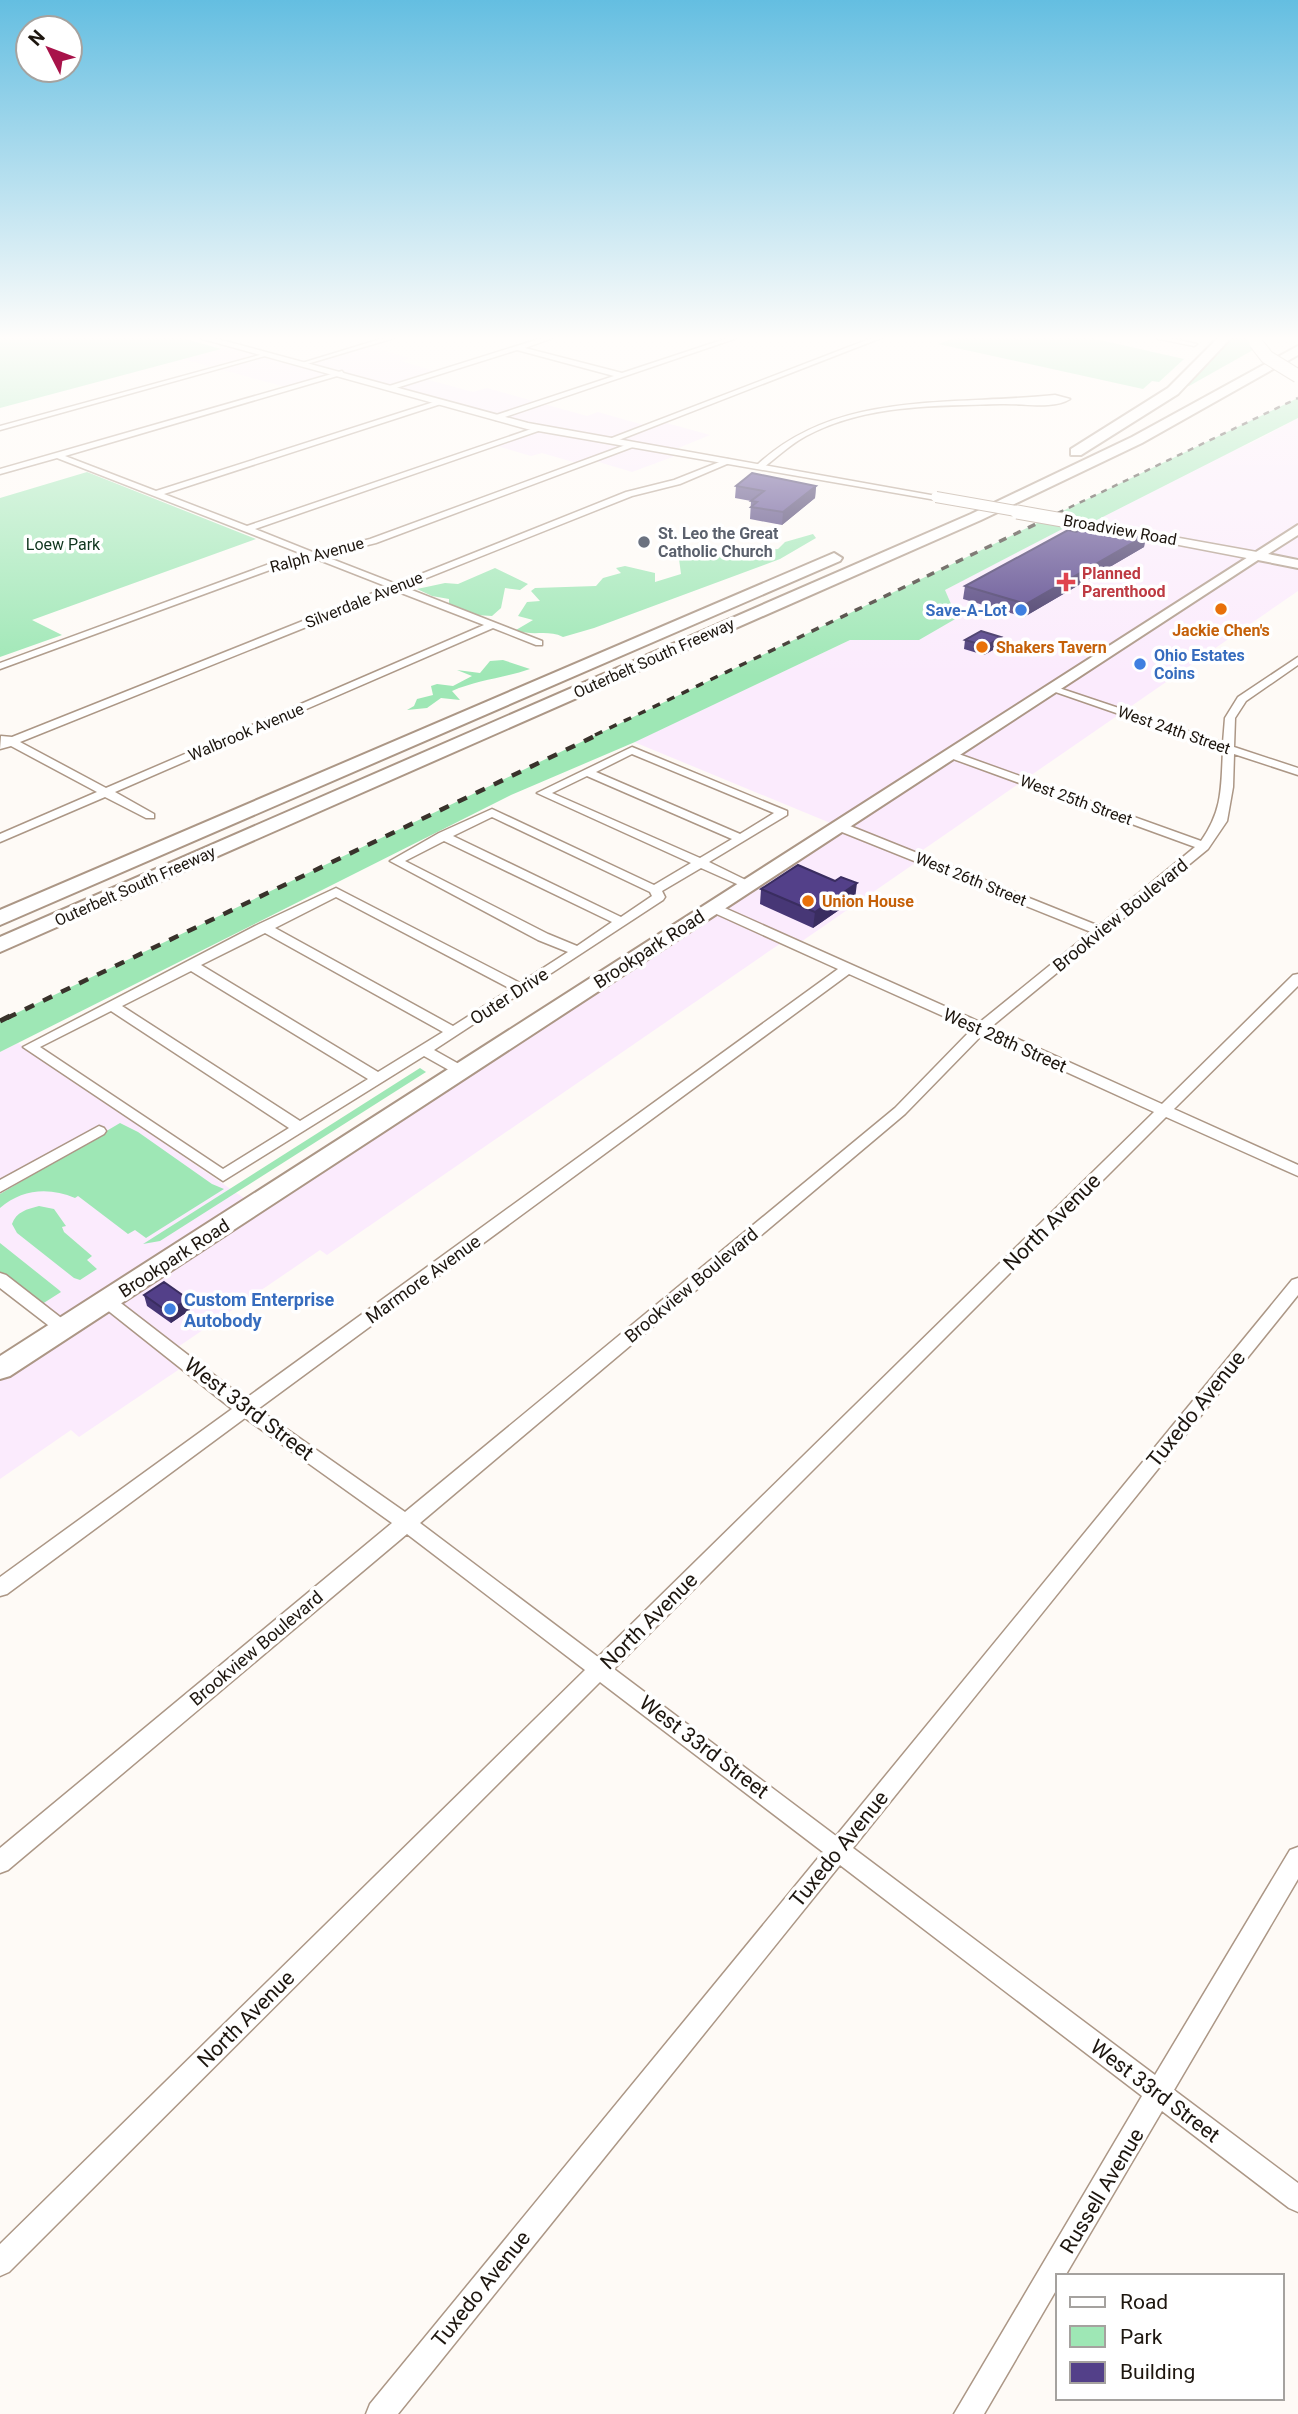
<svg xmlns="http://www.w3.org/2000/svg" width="1298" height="2414" viewBox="0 0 1298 2414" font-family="Roboto,sans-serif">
<rect width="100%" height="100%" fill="#fefaf6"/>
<path fill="#fbebfd" d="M365,345L410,358L401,361L438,372L422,378L473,392L487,388L587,416L598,412L647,426L659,421L710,435L671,451L683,453L632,472L592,460L580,464L542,453L531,456L494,445L538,429L342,373L289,388L183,359L234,346L305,363Z
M1298,418V591L914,856L921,859L795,946L784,941L327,1255L320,1250L172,1351L187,1364L79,1437L71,1430L0,1479V1369L63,1328L0,1279V1052L18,1043L254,1205L840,827L634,742L850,640H919L945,590L1074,522L1255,441Z"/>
<path fill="#9ee7b5" d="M0,338H182L221,349L0,408Z
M954,338H1091L1184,359L1159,382L1152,381L1143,389L938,344Z
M1229,338H1248L1253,350L1189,386L1184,385Z
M1298,398V418L1087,525L1074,523L945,590L957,618L919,640H850L635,742L511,795L0,1052V1021Z
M87,472L256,539L32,620L62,635L0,657V498Z
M813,534L816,538L780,559L594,628L563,637C547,629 533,637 516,630L533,620L518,616L527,602L540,601L531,591L535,588L596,586L603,578L621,573L616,568L625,566L655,573V582L681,574L679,559L708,553L778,549L785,542Z
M495,568L528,584L520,590L505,588L501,608L492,616L476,615L449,604V599L432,596L417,589L445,583L458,584Z
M503,660L530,669C504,678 477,680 452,691L460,700L441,698L427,708L407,710L414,706L417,699L433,695L431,686L437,684L453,686L472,676L457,670L480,673L490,661Z
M420,1068L426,1072L160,1241L143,1244Z
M120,1123L138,1132L212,1184L224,1189L146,1238L135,1230L128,1234L78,1196L75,1198C49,1187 22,1189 0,1208V1194Z
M39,1206L54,1209L66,1226L62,1227L64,1232L92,1256L87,1260L97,1269L80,1280L74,1278L17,1233L12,1224C16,1212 27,1209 39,1206Z
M0,1243L59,1290L61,1292L39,1306L0,1275Z"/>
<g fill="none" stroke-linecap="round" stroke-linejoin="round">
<defs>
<path id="minor" d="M384,338H394L307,364L302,363Z
M542,338H552L525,348L622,373L728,338H737L496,420L493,416L614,376L517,350L393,389L386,387Z
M872,338H881L611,443L604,441Z
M1155,338H1170L1197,344L1194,346Z
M267,353L272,354L0,430V426Z
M342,371L344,374L65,456L156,491L440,400L447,402L164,494L247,526L537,427L544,429L255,529L315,553L370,539L631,443L638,445L376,543L324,556L396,584L626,492L674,480L727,459L734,461L680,484L632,496L404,587L542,641V645H536L493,628L115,792L154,814V818H146L105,797L0,842V834L97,792L11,746L0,749L1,736L12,737L388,587L314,558L278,567L0,669V663L272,563L305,555L57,458L0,474V469ZM396,591L484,625L106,788L20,742Z
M1055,395L1070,399C1053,410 1021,403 1001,404C936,406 866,404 806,436C791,444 777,457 763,468L756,466C837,389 953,406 1055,395Z
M1298,657V665L1246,701L1235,718L1234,747L1298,768V775L1234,754L1233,787L1227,821L1208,849L991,1027L1162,1104L1293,975L1298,974V986L1174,1109L1298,1165V1176L1166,1117L614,1669L836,1836L1292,1280L1298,1278V1295L853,1848L1155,2075L1290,1850L1298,1847V1879L1174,2090L1298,2183V2212L1289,2208L1162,2111L1065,2276H1058V2287L984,2414H954L1142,2096L840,1865L398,2414H366L370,2404L823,1852L600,1682L9,2272L0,2276V2244L585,1670L407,1534L8,1870L0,1873V1848L392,1523L245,1418L7,1594L0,1596V1577L232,1409L101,1305L99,1301L101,1297H113L245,1399L838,969L710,911V905H718L980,1022L1091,932L837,830V824H845L1099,926L1195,847L945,756V752H953L1201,841C1223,810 1221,787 1223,750L1044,688L1053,686L1223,743L1225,718L1238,697ZM849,974L972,1029L895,1108L405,1512L258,1409ZM983,1034L1154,1112L598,1657L420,1523L905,1114Z
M632,747L787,811V815L709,862L756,885L754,888H746L701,868L662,891L665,897L663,900L434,1050L466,1068L468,1071L466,1074H456L424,1056L223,1181L23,1047L259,924L336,888L520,983L568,952L538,940L390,861L439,833L492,809L654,885L691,863L537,793ZM632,754L774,813L740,834L596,772ZM587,776L732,839L700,858L552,793ZM492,817L650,892L652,896L621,917L453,836ZM444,841L612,922L577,946L548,934L405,861ZM336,897L511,989L453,1026L275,928ZM265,933L443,1032L378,1072L201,965ZM191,971L368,1079L300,1121L122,1006ZM111,1011L289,1128L223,1169L40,1047Z
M99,1126L104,1128L106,1131L104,1134L0,1192V1180Z
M0,1273L6,1275L69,1324L72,1328L69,1332H57L0,1288Z"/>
<path id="secondary" d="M199,338H214L528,423L942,497L936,500L527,429Z
M1074,519L1257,552L1263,556L1257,560L1070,524V520Z"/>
<path id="primary" d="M1298,525V535L1268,554L1298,560V568L1258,560L10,1376L0,1379V1356Z"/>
<path id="motorway" d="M1218,338H1231L1178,394L1081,455H1071V449L1168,388Z
M1298,346V355L1142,443L981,520L0,952V937L971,514L1132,437Z
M834,553L842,558L840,561L0,925V910Z"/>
</defs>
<use href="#minor" stroke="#ac9786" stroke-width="3"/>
<use href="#secondary" stroke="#ac9786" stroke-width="3"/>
<use href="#primary" stroke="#ac9786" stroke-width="4"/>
<use href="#motorway" stroke="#ac9786" stroke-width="4"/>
<use href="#minor" fill="#fff" fill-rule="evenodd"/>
<use href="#secondary" fill="#fff" fill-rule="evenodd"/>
<use href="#primary" fill="#fff" fill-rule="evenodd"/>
<use href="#motorway" fill="#fff" fill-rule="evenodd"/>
<path stroke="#39322b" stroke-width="2.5" stroke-dasharray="6 6" stroke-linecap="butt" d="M1058,513L1298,398"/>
<path stroke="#39322b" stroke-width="3.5" stroke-dasharray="8 8" stroke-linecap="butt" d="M595,735L1061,512"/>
<path stroke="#39322b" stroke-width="4.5" stroke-dasharray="10 10" stroke-linecap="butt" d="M7,1018L599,734"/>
<path stroke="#39322b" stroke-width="5" stroke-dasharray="12 12" stroke-linecap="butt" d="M0,1021L10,1016"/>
<defs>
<path id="secondary-bridge-far1" d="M936,497L1027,513"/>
<path id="secondary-bridge" d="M1017,512L1074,522"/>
<path id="motorway-bridge" d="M1256,343L1267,357L1298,376"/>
</defs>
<use href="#secondary-bridge-far1" stroke="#ac9786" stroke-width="12" stroke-linecap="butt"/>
<use href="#secondary-bridge" stroke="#ac9786" stroke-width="15" stroke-linecap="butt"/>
<use href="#motorway-bridge" stroke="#ac9786" stroke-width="15" stroke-linecap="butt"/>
<use href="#secondary-bridge-far1" stroke="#fff" stroke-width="10"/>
<use href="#secondary-bridge" stroke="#fff" stroke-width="13"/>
<use href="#motorway-bridge" stroke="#fff" stroke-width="13"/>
</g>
<path fill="#473776" d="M736,486H816L815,498L782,525L750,519L751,501L735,498Z
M1076,532L1146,535L1144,547L1024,617L963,599L965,586Z
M1001,637L1000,646L984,655L964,649L965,640Z
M761,889L855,899L813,928L760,904Z
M144,1295L188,1299L190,1310L171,1323L147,1306Z"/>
<path fill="#3a2d60" d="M816,486L815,498L782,525L783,512Z
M1146,535L1144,547L1024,617L1026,604Z
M1001,637L1000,646L984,655L986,646Z
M857,883L855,899L813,928L815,912Z
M188,1299L190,1310L171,1323L168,1312Z"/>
<path fill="#534089" stroke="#3a2d60" stroke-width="2" d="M752,473L816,486L783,512L751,507L757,502L751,501L764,491L736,486Z
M1089,525L1146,535L1026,604L965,586L1068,530L1076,532Z
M981,631L1001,637L986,646L965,640Z
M798,865L835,881L841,877L857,883L815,912L761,889Z
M164,1282L188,1299L168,1312L144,1295Z"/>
<linearGradient id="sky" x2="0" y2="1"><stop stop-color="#64bee1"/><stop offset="0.5" stop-color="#fffdfb"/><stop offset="1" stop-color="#fffdfb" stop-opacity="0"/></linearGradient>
<rect width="1298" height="676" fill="url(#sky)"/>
<circle fill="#6b7280" stroke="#fff" stroke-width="2.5" cx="644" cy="542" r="7"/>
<path fill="#e0444e" stroke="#fff" stroke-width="2.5" d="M1062.5 571.5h7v7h7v7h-7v7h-7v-7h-7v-7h7z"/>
<g fill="#e8710a" stroke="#fff" stroke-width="2.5">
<circle cx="1221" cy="609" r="7"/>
<circle cx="982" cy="647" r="7"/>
<circle cx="808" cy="901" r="7"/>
</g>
<g fill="#3f7fe0" stroke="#fff" stroke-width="2.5">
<circle cx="1021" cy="610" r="7"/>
<circle cx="1140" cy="664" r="7"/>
<circle cx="170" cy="1309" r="7"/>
</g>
<g text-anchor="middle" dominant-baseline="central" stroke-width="7" stroke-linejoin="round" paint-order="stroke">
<g font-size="16" fill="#1d160f" stroke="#fff">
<text transform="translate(1120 530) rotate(10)">Broadview Road</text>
<text transform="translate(317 555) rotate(-15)">Ralph Avenue</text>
<text transform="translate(364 600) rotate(-22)">Silverdale Avenue</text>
<text transform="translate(654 658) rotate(-24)">Outerbelt South Freeway</text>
<text transform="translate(1174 730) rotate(19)">West 24th Street</text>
<text transform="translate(246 732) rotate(-23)">Walbrook Avenue</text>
<text transform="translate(1076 800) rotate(20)">West 25th Street</text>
<text transform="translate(971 879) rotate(22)">West 26th Street</text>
<text transform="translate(135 886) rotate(-24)">Outerbelt South Freeway</text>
</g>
<g font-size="16" font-weight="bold" fill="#5b616d" stroke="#fff" text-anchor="start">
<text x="658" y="533">St. Leo the Great<tspan x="658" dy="18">Catholic Church</tspan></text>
</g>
<g font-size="16" fill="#10351e" stroke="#fff">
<text x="63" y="544">Loew Park</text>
</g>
<g font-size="16" font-weight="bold" fill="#be3a42" stroke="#fff" text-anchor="start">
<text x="1082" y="573">Planned<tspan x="1082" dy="18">Parenthood</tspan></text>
</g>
<g font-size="16" font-weight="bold" fill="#366cbe" stroke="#fff" text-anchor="end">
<text x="1007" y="610">Save-A-Lot</text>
<text x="1154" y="655" text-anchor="start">Ohio Estates<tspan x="1154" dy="18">Coins</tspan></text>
</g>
<g font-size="16" font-weight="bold" fill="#c56008" stroke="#fff" text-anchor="start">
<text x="1221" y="630" text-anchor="middle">Jackie Chen's</text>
<text x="996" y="647">Shakers Tavern</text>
<text x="822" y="901">Union House</text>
</g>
<g font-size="18" fill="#1d160f" stroke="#fff">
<text transform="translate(1120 915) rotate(-39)">Brookview Boulevard</text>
<text transform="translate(649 949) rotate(-33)">Brookpark Road</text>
<text transform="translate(509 996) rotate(-33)">Outer Drive</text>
<text transform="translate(1005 1040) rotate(24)">West 28th Street</text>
<text transform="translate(174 1258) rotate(-33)">Brookpark Road</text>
<text transform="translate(423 1279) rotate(-36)">Marmore Avenue</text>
<text transform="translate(691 1285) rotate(-40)">Brookview Boulevard</text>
<text transform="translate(256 1648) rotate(-40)">Brookview Boulevard</text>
</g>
<g font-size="18" font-weight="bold" fill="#366cbe" stroke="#fff" text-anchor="start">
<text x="184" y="1299">Custom Enterprise<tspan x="184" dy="21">Autobody</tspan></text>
</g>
<g font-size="21" fill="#1d160f" stroke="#fff">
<text transform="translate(1052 1222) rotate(-45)">North Avenue</text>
<text transform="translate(249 1409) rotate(37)">West 33rd Street</text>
<text transform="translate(1196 1409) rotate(-51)">Tuxedo Avenue</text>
<text transform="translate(649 1621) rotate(-45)">North Avenue</text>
<text transform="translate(704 1747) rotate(37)">West 33rd Street</text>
<text transform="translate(839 1849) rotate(-51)">Tuxedo Avenue</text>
<text transform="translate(246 2019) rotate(-45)">North Avenue</text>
<text transform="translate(1155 2091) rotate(37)">West 33rd Street</text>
<text transform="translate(1102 2191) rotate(-59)">Russell Avenue</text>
<text transform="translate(481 2289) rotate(-51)">Tuxedo Avenue</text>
</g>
</g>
<rect x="1056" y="2274" width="228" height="126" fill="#ffffff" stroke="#a5a29f" stroke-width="2"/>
<rect x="1070" y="2297" width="35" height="10" fill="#ffffff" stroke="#a5a29f" stroke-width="2"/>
<text x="1120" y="2309" font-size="21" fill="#1d160f">Road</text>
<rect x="1070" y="2326" width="35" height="21" fill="#9ee7b5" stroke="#a5a29f" stroke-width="2"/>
<text x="1120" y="2344" font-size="21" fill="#1d160f">Park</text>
<rect x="1070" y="2362" width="35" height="21" fill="#534089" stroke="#a5a29f" stroke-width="2"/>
<text x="1120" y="2379" font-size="21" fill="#1d160f">Building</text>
<g transform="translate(49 49) rotate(312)"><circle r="33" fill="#ffffff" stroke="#a5a29f" stroke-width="2"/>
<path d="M0-5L12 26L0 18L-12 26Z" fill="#a8134a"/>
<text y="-10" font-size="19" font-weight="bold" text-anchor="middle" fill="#1d160f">N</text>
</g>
</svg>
